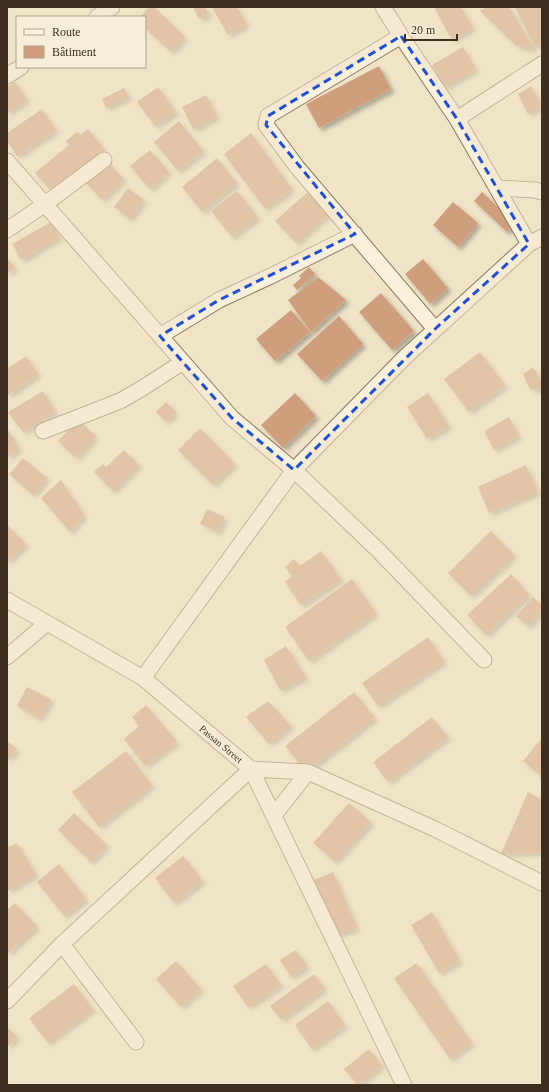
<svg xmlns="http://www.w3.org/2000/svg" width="549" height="1092" viewBox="0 0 549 1092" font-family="Georgia,serif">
<defs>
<filter id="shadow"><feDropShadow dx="3.5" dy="3.5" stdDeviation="2" flood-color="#0004"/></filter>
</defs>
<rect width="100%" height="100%" fill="#f0e4c8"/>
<path fill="#cf9f7d" filter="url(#shadow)" d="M149,7H154L185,37L171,52L145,28V17H140Z
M193,7H205L209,15L199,19Z
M212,7H237L247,25L228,35Z
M438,7H461L473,28L452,40L435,9Z
M487,7H509L535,50L515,45L480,11Z
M515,7H542V43L534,46Z
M463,47L476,69L445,87L432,65Z
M379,66L391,89L319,128L306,104Z
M15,82L27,99L7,114V87Z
M531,86L542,107L528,114L518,94Z
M158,87L176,112L155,126L137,102Z
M124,88L129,97L106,108L102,99Z
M206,95L217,117L193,129L182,107Z
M42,109L56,130L17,156L7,141V133Z
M179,121L203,151L178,171L154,142Z
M88,129L104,149L52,192L35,173L69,145L66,141L77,132L81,135Z
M251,133L292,189L265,209L224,154Z
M150,150L169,172L150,189L130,166Z
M217,158L237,183L202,212L182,187Z
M106,160L124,179L102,200L84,181Z
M128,188L144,200L130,219L114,207Z
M237,191L258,217L232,237L211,211Z
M308,192L328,214L296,243L275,221Z
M482,192L515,223L507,232L474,201Z
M453,202L478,223L458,247L433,225Z
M51,222L60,237L21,260L12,244Z
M7,258L15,267L7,274Z
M423,259L448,288L430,304L405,274Z
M309,267L315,274L297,290L293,285L301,278L299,276Z
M318,277L346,300L311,332L288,300Z
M381,293L414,331L392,350L359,312Z
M291,310L310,332L275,361L256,339Z
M339,316L363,344L322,381L297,354Z
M480,352L505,385L469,412L444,379Z
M26,356L38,374L7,396V369Z
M533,367L542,382V390L530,389L523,374Z
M43,391L55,411L23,432L8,412Z
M295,393L316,416L283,448L261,425Z
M428,393L449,426L427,439L407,407Z
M166,402L176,412L166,422L156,412Z
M509,417L519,436L494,450L484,431Z
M78,420L96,436L76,458L58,441Z
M7,428L19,448L7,458Z
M200,428L235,464L213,485L178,450Z
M124,450L139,465L113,491L94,472L103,464L106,467Z
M23,458L47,478L33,495L9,474Z
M526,465L538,492L489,513L478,487Z
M61,480L84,515L70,532L41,498Z
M207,509L225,517L218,532L200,524Z
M8,526L26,544L7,563V527Z
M491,531L514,555L471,596L448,573Z
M321,551L341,579L301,605L285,582L292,576L285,567L294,559L300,566Z
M511,574L529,594L486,635L467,615Z
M352,579L376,613L309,661L285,627Z
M533,597L542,605V611L528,626L516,616Z
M428,637L444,661L378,706L362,683Z
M286,646L306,677L280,690L264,660Z
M27,687L51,699L40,719L17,706Z
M354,692L375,718L306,772L285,746Z
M268,701L291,726L269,744L246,717Z
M146,705L177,742L145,766L124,739L139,726L132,717Z
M432,717L448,737L388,782L373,762Z
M542,738V777L523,761Z
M7,741L17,749L7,761Z
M126,751L152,785L99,827L72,792Z
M528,792L542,800V846L538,853L501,854Z
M349,803L371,822L335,862L313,843Z
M74,813L107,845L91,862L58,830Z
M17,843L36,874L7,891V848Z
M183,856L203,881L174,903L155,878Z
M59,864L86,899L64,916L37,882Z
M333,872L357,928L338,935L314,880Z
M15,903L37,926L7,954V910Z
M432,912L460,961L439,973L411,925Z
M296,950L307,966L291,977L280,960Z
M176,961L201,989L181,1007L156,979Z
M417,963L472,1043L450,1059L394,978Z
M266,964L281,985L248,1007L233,986Z
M314,974L325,988L281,1020L270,1006Z
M74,984L93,1009L48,1043L29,1018Z
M328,1001L345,1025L312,1049L295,1025Z
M7,1027L17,1036L7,1048Z
M369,1049L382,1065L358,1085L344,1069Z"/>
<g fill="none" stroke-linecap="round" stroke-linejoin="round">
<defs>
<path id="street" d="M383,7L401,36L457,119L529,244
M97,17L112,7
M401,36L268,116L266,125L297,167L435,329
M7,76L21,67
M457,119L542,64
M7,161L232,418L294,470L378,550L484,660
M497,188L535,190L542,192
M7,230L45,204L104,160
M160,336L219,300L271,276L355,234
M43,431L120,401L141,389L183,362
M7,600L143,678L251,769L308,772L435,829L542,883
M7,657L47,623
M143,678L294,470L404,358L529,244L542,237
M274,815L308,772
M62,944L136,1042
M7,1001L62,944L251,769L404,1085"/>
</defs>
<use href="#street" stroke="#8d765c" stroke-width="17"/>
<use href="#street" stroke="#faf1dc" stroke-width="15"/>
</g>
<path d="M0 0H549V1092H0ZM401,36L457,119L529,244L435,329L294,470L232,418L160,336L219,300L355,234L266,125L268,116Z" fill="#f0e4c8" fill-opacity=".55" fill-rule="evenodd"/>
<path fill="none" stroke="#1d4ed8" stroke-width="3" stroke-dasharray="8 5" stroke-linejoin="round" d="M401,36L457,119L529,244L435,329L294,470L232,418L160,336L219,300L355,234L266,125L268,116Z"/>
<g text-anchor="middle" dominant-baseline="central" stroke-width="3" stroke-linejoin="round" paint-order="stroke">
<g font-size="10" fill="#3d2e20" stroke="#f7eed8">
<text transform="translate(221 744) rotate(40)">Passan Street</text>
</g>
</g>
<rect width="549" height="1092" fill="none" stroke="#3d2e20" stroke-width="16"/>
<rect x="16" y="16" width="130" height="52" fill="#f7eed8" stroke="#ada18e"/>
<rect x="24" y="29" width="20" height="6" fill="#faf1dc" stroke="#ada18e"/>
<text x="52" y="36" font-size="12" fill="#3d2e20">Route</text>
<rect x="24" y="46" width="20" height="12" fill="#cf9f7d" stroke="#ada18e"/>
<text x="52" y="56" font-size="12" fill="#3d2e20">Bâtiment</text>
<path d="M405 34v6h52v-6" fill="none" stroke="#3d2e20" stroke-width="2"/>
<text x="411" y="34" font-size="12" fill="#3d2e20" stroke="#f7eed8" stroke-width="3" paint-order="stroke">20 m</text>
</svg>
